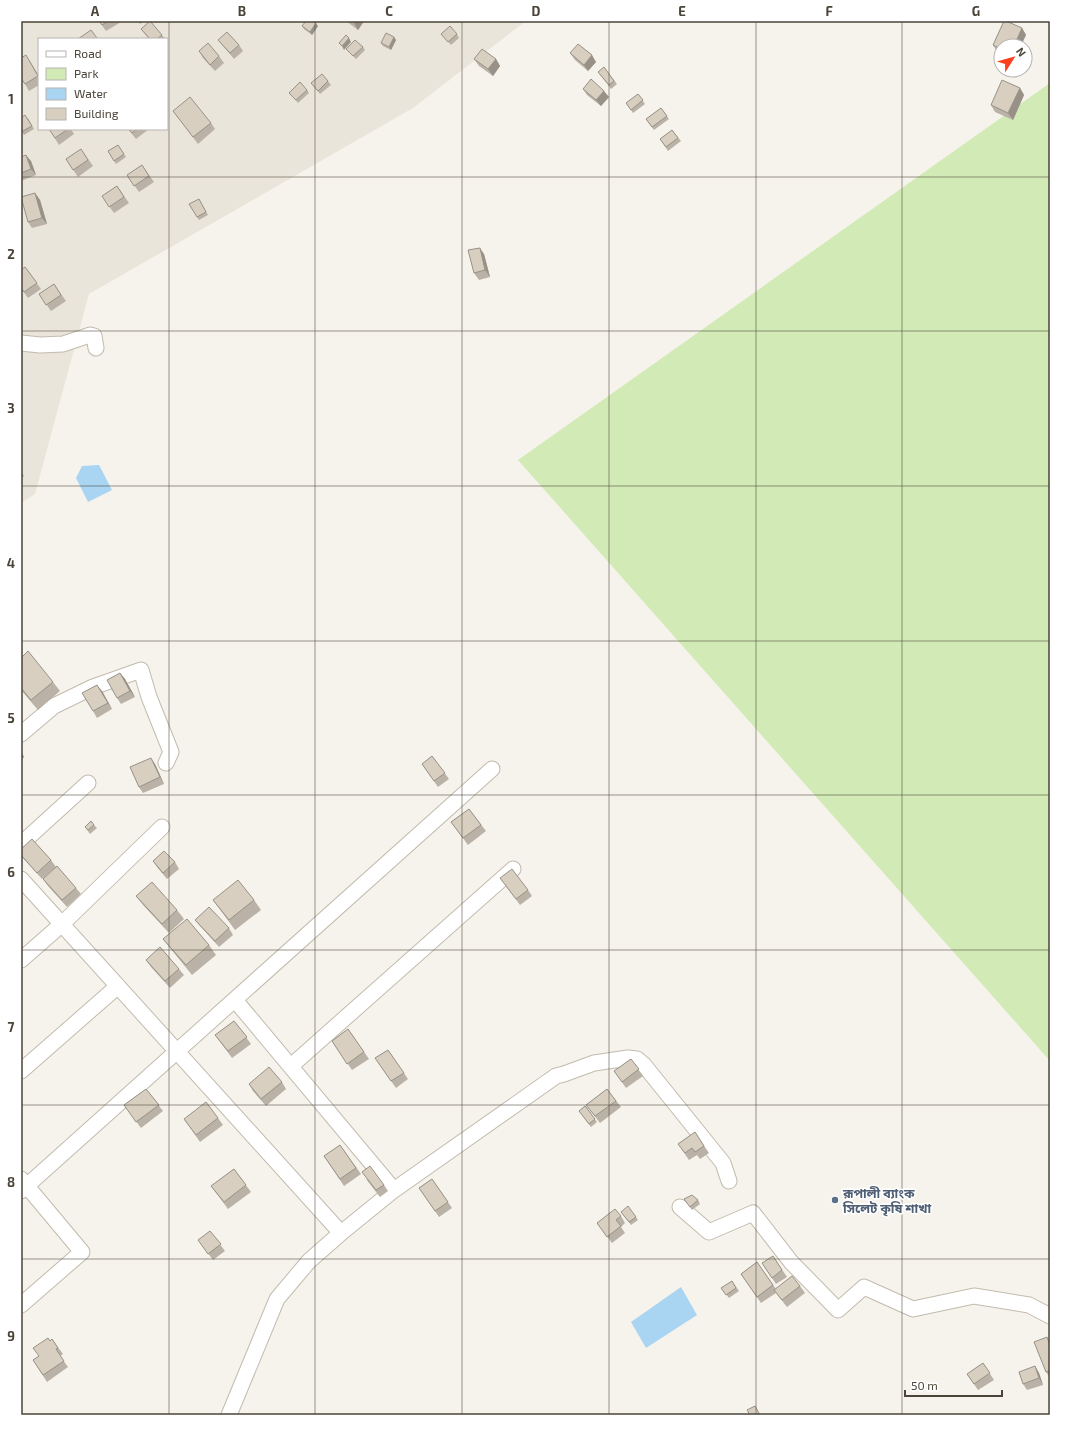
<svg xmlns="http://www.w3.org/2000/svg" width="1071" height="1436" viewBox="0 0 1071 1436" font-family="'Exo 2','Noto Sans Bengali',sans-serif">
<rect width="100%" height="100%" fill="#f6f3ec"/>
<path fill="#eae5da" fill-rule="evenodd" d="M21,21H526L413,108L89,294L35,494L21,503ZM39,39H167V129H39Z"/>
<path fill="#d2eab5" d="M1050,83V1061L518,460Z"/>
<path fill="#a9d4f2" d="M99,465L112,490L88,502L76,478L82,466Z
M681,1287L697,1315L646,1348L631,1322Z"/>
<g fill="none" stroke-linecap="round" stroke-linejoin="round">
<defs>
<path id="minor" d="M21,343L40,345L63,344L90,335L94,336L96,348
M21,734L54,706L93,687L141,670L149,697L171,752L166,763
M21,844L88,783
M21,879L341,1233
M21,960L62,924L162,827
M235,1000L394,1190
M291,1066L513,869
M21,1071L118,986
M21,1179L82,1252L21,1305
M21,1191L492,769
M680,1207L709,1232L753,1213L791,1262L838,1310L864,1287L913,1309L974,1296L1029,1305L1050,1316
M229,1415L277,1299L309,1261L341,1233L394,1190L556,1076L564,1074L594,1063L628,1058L637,1059L644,1065L723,1163L729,1181"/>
</defs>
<use href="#minor" stroke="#c2bbae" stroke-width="17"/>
<use href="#minor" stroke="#fff" stroke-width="15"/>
</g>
<path fill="#bab2a6" d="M99,21H120L121,22L106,31Z
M138,21H144L140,24Z
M346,21H364L358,30Z
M302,26H318L312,35L304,29Z
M1022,28L1026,35L1001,46V53L997,52L993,45Z
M141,29L162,35L165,39H149Z
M441,34H457L459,38L451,45Z
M394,37L396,40L391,50L383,46L381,43Z
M218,40L239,45L243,51L234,59L223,46Z
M363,47L365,50L356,59L346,49Z
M199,51L219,56L224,63L215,71L203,58Z
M570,53L596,62L588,71L575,60Z
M474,59H496L500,66L493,76L479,66Z
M30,61L39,76V85L29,91L25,84Z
M604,67L617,84L611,89L598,72Z
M328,81L331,85L320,94L311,83Z
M1020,88L1024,95L1013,120L995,112L991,105Z
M583,89L609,97L601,106L587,95Z
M307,90L309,93L298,103L289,93Z
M638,94L645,104L633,113L626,103Z
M661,108L669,119L654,130L646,119Z
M173,111L211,123L215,129L198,144Z
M28,118L34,129L24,135L21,131Z
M49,129H71L74,134L59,145Z
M128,129H149L136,139Z
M672,130L681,141L668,151L660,139Z
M118,145L126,157L116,164L108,151Z
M81,149L93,166L78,177L66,159Z
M21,157L31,161L36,175L21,181Z
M142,165L154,182L139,192L127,175Z
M117,186L129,203L114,213L102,196Z
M35,193L40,200L47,224L32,228L28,222Z
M199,199L208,215L199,220L197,217Z
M484,254L490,277L479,280L474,273Z
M25,267L41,289L28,298L21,288Z
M54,284L66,301L51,311L39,294Z
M21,471L24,476L21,479Z
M21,658L53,682L60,691L38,710L21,690Z
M120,673L125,679L135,697L121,704L117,698Z
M102,691L112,709L97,718L93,711Z
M432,756L449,779L438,787L422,764Z
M155,764L164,784L143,793L139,787Z
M469,809L486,831L468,845L451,822Z
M94,825L97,828L90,834L85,827Z
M21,849L51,860L56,867L42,879L21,856Z
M153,861L175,862L179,869L167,879L157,867Z
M500,878L528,890L532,896L520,905Z
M43,879L76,888L81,894L67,907L48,886Z
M136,896L177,910L184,919L169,933L143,905Z
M213,900H254L261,910L235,930Z
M195,920L229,928L233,935L219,947L200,926Z
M163,939L209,945L216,955L192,975L170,948Z
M146,960L179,969L184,975L170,988L151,967Z
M234,1021L251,1044L232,1058L215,1035Z
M348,1029L369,1059L352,1070L332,1041Z
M388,1050L408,1079L396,1088L375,1058Z
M631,1059L643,1076L626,1088L614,1071Z
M282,1082L286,1089L266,1106L253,1091L249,1084Z
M146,1089L163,1111L141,1128L124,1105Z
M607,1089L621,1107L600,1123L586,1105Z
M585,1106L597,1122L591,1127L579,1111Z
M218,1118L223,1125L200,1142L184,1119Z
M695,1132L709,1153L700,1159L697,1155L689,1160L678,1144Z
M340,1145L361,1174L344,1186L324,1156Z
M234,1169L251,1192L228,1209L211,1186Z
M366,1179L384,1185L388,1191L380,1197Z
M432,1179L452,1208L439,1217L419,1188Z
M684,1199L698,1200L700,1204L692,1210Z
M621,1212L636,1217L638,1220L631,1225Z
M621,1216L625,1223L621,1227L625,1233L612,1243L597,1223Z
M210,1231L225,1251L213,1260L198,1240Z
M773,1256L787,1277L776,1284L762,1263Z
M757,1262L776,1289L800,1286L805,1293L787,1307L776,1293L761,1303L741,1274Z
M732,1281L739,1291L729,1298L721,1288Z
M52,1339L63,1354L60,1356L68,1367L47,1382L33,1360L39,1356L50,1341Z
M1050,1341V1378L1046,1372Z
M983,1363L994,1380L978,1390L967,1374Z
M1035,1366L1039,1373L1043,1385L1027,1390L1023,1384Z"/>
<path fill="#979187" d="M355,21H364L358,30L354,23Z
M316,23L318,26L312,35L310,32Z
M1022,28L1026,35L1021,46H1014Z
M394,37L396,40L391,50L389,47Z
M349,38L351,42L344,50L342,46Z
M592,55L596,62L588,71L584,65Z
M496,59L500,66L493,76L488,69Z
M1020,88L1024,95L1013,120L1008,113Z
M604,91L609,97L601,106L596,100Z
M26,155L31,161L36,175L31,169Z
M35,193L40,200L47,224L42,218Z
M480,248L484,254L490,277L485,270Z
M120,673L125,679L135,697L130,691Z
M97,685L102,691L112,709L108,703Z
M22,753L24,757L21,760V754Z
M151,758L155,764L164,784L160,777Z
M1035,1366L1039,1373L1043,1385L1039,1378Z"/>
<path fill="#d8cfc1" stroke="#979187" d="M99,21H108L102,25Z
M150,21L162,35L157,39H150L141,29Z
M306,21H313L316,23L310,32L302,26Z
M1004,21H1006L1022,28L1014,46H1001V49L993,45Z
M450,26L457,34L448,42L441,34Z
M91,30L97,38L96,39H78Z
M227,32L239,45L230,53L218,40Z
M386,33L394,37L389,47L381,43Z
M346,35L349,38L342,46L339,43Z
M355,40L363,47L353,56L346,49Z
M208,43L219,56L210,65L199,51Z
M578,44L592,55L584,65L570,53Z
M482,49L496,59L488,69L474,59Z
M26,55L38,76L25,84L21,78V58Z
M604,67L614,81L609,85L598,72Z
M322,74L328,81L318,91L311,83Z
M591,79L604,91L596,100L583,89Z
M1002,80L1020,88L1008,113L991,105Z
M300,82L307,90L296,100L289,93Z
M638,94L643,100L631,110L626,103Z
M190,97L211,123L193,137L173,111Z
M661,108L667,116L652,127L646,119Z
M25,115L32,126L21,132V118Z
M49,129H68L55,138Z
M129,129H136L132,133Z
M672,130L678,138L666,147L660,139Z
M118,145L124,154L114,161L108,151Z
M81,149L88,160L73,170L66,159Z
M26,155L31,169L21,173V157Z
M142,165L149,176L134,186L127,175Z
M117,186L124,197L109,207L102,196Z
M35,193L42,218L28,222L21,197Z
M199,199L206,212L197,217L189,204Z
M480,248L485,270L474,273L468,250Z
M25,267L37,283L24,292L21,288V270Z
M54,284L61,295L46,305L39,294Z
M28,651L53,682L31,700L21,688V658Z
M120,673L130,691L117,698L107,680Z
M97,685L108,703L93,711L82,693Z
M432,756L445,773L434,781L422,764Z
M151,758L160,777L139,787L130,767Z
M469,809L481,825L463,838L451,822Z
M91,821L94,825L88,830L85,827Z
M32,839L51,860L37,873L21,855V849Z
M164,851L175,862L163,873L153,861Z
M57,866L76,888L62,900L43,879Z
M512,869L528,890L516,899L500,878Z
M238,880L254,900L229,920L213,900Z
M152,882L177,910L162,924L136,896Z
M209,907L229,928L215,941L195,920Z
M187,919L209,945L186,965L163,939Z
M160,947L179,969L165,981L146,960Z
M234,1021L247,1037L228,1051L215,1035Z
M348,1029L364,1052L347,1064L332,1041Z
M388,1050L404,1073L391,1081L375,1058Z
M631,1059L639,1069L622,1082L614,1071Z
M269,1067L282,1082L261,1099L249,1084Z
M146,1089L159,1105L136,1122L124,1105Z
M607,1089L616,1101L595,1116L586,1105Z
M206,1102L218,1118L196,1135L184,1119Z
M585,1106L595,1119L589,1124L579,1111Z
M695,1132L704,1146L695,1152L692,1148L685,1153L678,1144Z
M340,1145L356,1168L340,1179L324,1156Z
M370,1166L384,1185L376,1190L362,1172Z
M234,1169L246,1185L224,1202L211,1186Z
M432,1179L448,1202L435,1211L419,1188Z
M692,1195L698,1200L690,1207L684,1199Z
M628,1206L636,1217L629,1222L621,1212Z
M615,1209L621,1216L616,1220L621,1226L607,1237L597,1223Z
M210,1231L221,1244L208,1254L198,1240Z
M773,1256L782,1270L772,1278L762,1263Z
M757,1262L773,1285L757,1297L741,1274Z
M792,1276L800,1286L782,1300L774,1290Z
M732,1281L736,1288L726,1295L721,1288Z
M1047,1337L1050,1345V1370L1046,1372L1034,1342Z
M48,1338L50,1341L52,1339L58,1348L56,1349L64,1361L43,1375L33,1360L39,1356L33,1348Z
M983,1363L990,1373L974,1384L967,1374Z
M1035,1366L1039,1378L1023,1384L1019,1372Z
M755,1406L760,1415H750L747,1410Z"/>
<path fill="none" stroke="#4b4439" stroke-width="1" stroke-opacity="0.55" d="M169,21V1415M315,21V1415M462,21V1415M609,21V1415M756,21V1415M902,21V1415M21,177H1050M21,331H1050M21,486H1050M21,641H1050M21,795H1050M21,950H1050M21,1105H1050M21,1259H1050"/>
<circle fill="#5c6f8a" stroke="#fff" stroke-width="1.5" cx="835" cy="1200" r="4"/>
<g text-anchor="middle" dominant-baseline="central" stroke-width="3" stroke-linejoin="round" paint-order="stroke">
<g font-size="13" font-weight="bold" fill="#4e5e75" stroke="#fff" text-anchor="start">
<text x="843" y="1193">রূপালী ব্যাংক<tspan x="843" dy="15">সিলেট কৃষি শাখা</tspan></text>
</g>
</g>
<rect width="1071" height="1436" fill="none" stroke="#ffffff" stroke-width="44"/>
<rect x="38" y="38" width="130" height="92" fill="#ffffff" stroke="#b7b4b0"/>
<rect x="46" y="51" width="20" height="6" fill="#ffffff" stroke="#b7b4b0"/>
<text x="74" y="58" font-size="12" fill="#4b4439">Road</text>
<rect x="46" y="68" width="20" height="12" fill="#d2eab5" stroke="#b7b4b0"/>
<text x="74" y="78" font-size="12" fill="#4b4439">Park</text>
<rect x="46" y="88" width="20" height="12" fill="#a9d4f2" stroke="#b7b4b0"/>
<text x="74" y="98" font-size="12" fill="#4b4439">Water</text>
<rect x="46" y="108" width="20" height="12" fill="#d8cfc1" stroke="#b7b4b0"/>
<text x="74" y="118" font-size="12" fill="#4b4439">Building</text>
<g transform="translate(1013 58) rotate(53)"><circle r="19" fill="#ffffff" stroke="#b7b4b0"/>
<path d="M0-3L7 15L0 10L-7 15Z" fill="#fc3f1d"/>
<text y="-6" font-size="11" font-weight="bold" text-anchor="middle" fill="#4b4439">N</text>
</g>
<path d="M905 1390v6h97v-6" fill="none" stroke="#4b4439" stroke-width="2"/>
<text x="911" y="1390" font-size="12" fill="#4b4439" stroke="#ffffff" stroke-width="3" paint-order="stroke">50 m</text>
<rect x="22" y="22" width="1027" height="1392" fill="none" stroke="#4b4439" stroke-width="1.5"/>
<g font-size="13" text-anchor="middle" font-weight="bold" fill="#4b4439">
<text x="95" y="16">A</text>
<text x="242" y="16">B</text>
<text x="389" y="16">C</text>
<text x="536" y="16">D</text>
<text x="682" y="16">E</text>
<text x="829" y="16">F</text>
<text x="976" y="16">G</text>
<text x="11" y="104">1</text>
<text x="11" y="259">2</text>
<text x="11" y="413">3</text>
<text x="11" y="568">4</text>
<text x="11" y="723">5</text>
<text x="11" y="877">6</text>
<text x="11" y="1032">7</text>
<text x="11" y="1187">8</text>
<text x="11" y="1341">9</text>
</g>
</svg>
